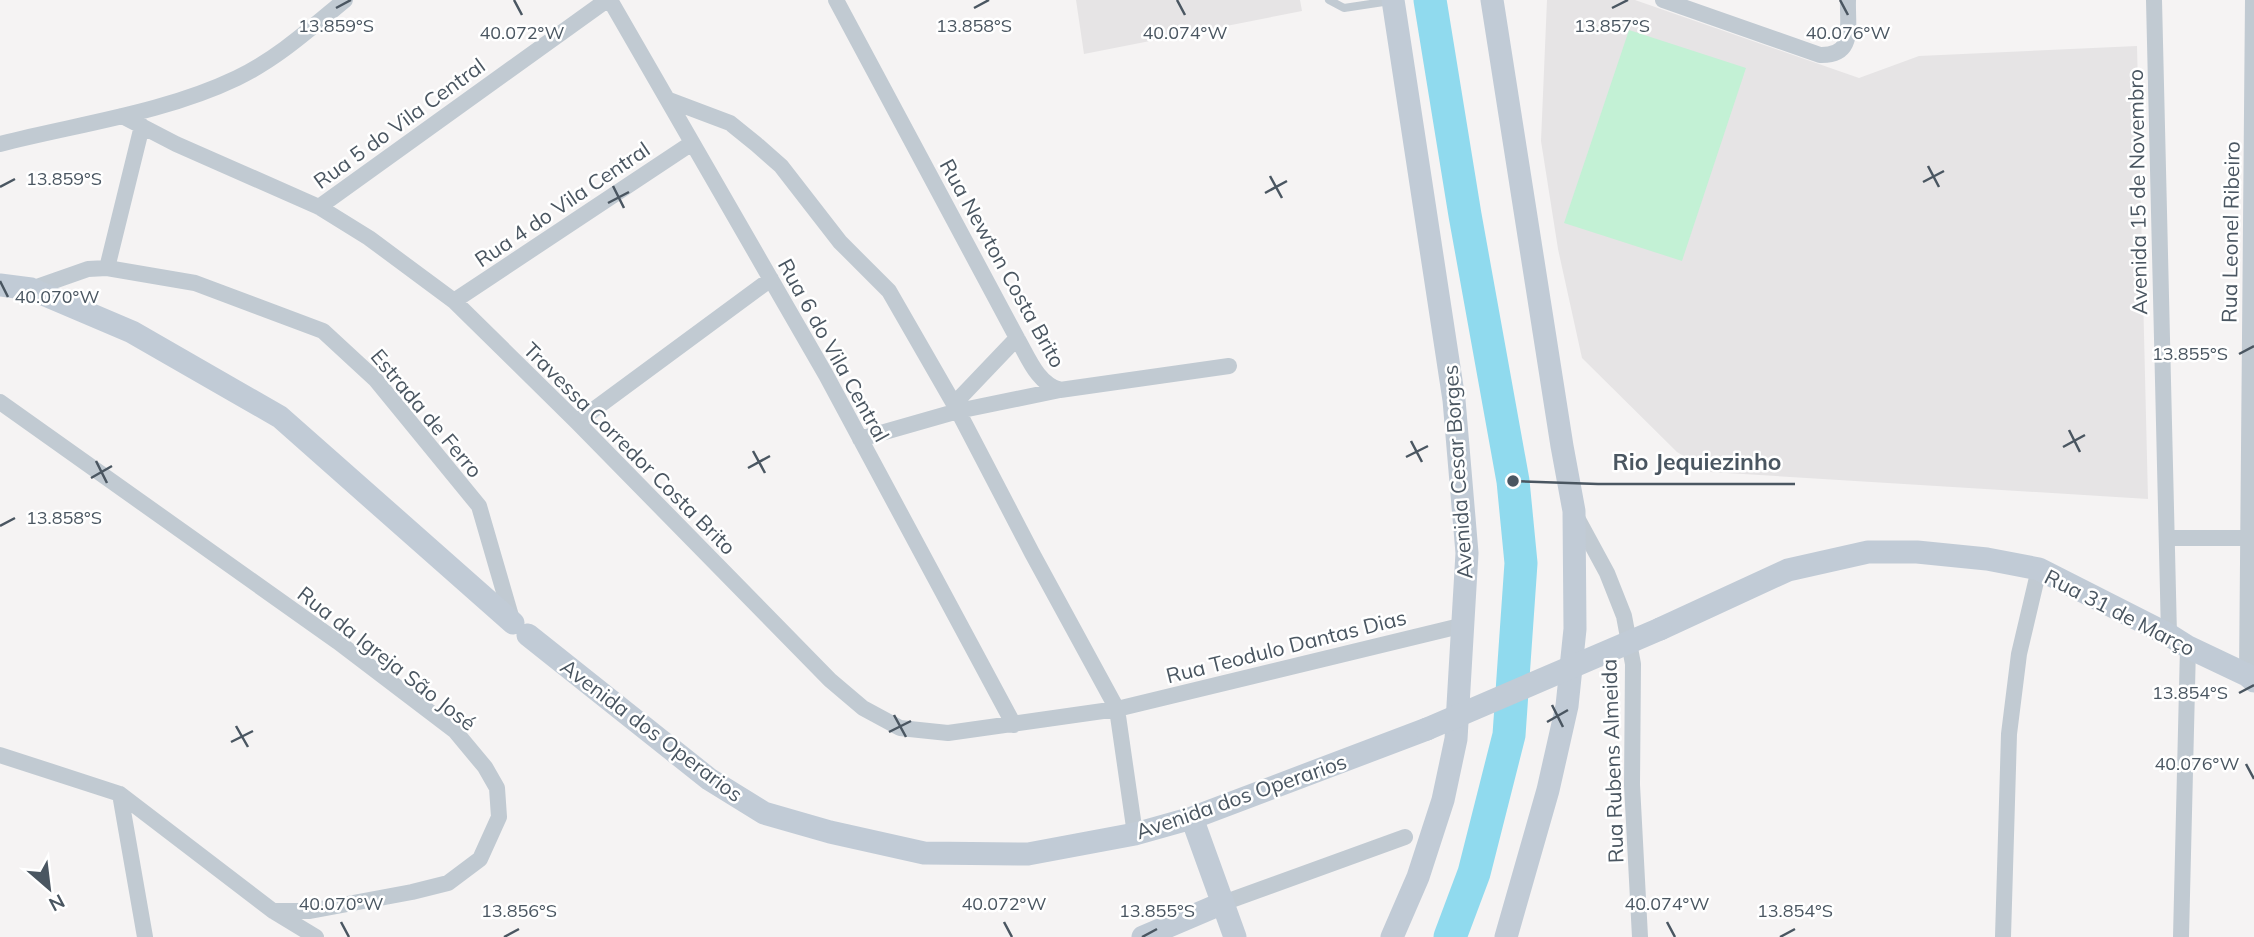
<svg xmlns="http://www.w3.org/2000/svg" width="2254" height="937" viewBox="0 0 2254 937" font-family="Mulish,sans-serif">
<rect width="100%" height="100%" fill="#f5f3f3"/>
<path fill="#e6e4e5" d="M1076,0H1300L1302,11L1084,54Z
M1547,0H1635L1859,78L1919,56L2137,46L2148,499L1710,472L1677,452L1582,358L1558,249L1541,141Z"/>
<path fill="#c3f1d5" d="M1629,30L1746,68L1682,261L1564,223Z"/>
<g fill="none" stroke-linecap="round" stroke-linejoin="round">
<path stroke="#90daee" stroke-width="33" d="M1430,0L1465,215L1513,481L1521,563L1509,735L1474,873L1450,937"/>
<path stroke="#c1cad2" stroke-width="8" d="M1329,0L1344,8L1390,1"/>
<path stroke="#c1cad2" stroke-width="16" d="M610,0L826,375L1014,725
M836,0L1017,338C1028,357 1037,383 1060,390L1229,366
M1663,0L1820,55C1856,56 1847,27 1848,0
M2154,0L2169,635
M669,100L730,123L756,144L781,166L840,242L889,291L958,411L1032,553L1117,709L1135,834
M122,116L176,144L319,207L369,238L454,301L577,422L830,680L863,708L900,728L948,733L1117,709L1464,625
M0,144C78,124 164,113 237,78C277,59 311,28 345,0
M319,207L607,0
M107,268L142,126
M31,289L88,269L107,268L195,283L323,331L375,379L479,506L513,623
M454,301L692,143
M0,402L338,642L455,731L485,767L497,788L499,817L480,859L448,883L412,892L310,911H273
M954,404L1017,338
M577,422L771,279
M860,439L958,411L1060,390
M1575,514L1607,573L1624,616L1633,664L1632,785L1640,937
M2167,538H2248
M2247,675L2253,0
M0,755L120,794L273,911L316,937
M120,794L145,937
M1223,903L1405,837
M2003,937L2009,734L2019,654L2039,569
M2181,937L2188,647"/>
<path stroke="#c1cbd6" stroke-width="23" d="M1492,0L1562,446L1574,511L1575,629L1567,706L1548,790L1506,937
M0,285L31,289L132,332L280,417L513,623
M1660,629L1788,570L1868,552H1917L1987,559L2039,569L2169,635L2188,647L2247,675L2254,681
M528,635L709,779L764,813L830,832L924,853L1028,854L1135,834L1192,818L1427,729
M1192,818L1235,937
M1143,937L1223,903
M1392,937L1418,877L1443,800L1456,739L1467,553L1454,400L1393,0"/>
<path stroke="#c1cbd6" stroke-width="23" d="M1427,729L1660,629"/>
</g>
<path fill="none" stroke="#4a5661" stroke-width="2.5" d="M514,0L522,15M1177,0L1185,15M1840,0L1848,15M336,8L351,0M974,8L989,0M1612,8L1628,0M1928,166L1939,187M1270,176L1282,198M1923,182L1944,171M613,186L624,208M0,187L15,179M1265,193L1287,181M608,203L629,192M0,281L8,297M2239,354L2254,346M2069,430L2080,452M1411,441L1422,462M2063,447L2085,435M753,451L765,473M1406,457L1428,446M96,461L107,483M748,468L770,456M91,478L112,466M0,526L15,518M2239,693L2254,685M1552,705L1563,727M894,715L906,737M1547,722L1568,710M236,726L248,747M889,732L911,721M231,742L253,731M2246,764L2254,779M341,922L349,937M1004,922L1012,937M1667,922L1675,937M504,937L519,929M1142,937L1157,929M1780,937L1795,929"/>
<g text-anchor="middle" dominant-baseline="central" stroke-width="5" stroke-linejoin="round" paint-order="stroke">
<g font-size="21" fill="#4a5661" stroke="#fff">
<text transform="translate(399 123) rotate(-36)">Rua 5 do Vila Central</text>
<text transform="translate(2137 192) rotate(-91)">Avenida 15 de Novembro</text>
<text transform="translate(562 204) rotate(-34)">Rua 4 do Vila Central</text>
<text transform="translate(2230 232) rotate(-89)">Rua Leonel Ribeiro</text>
<text transform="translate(1003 263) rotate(61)">Rua Newton Costa Brito</text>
<text transform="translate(834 350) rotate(61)">Rua 6 do Vila Central</text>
<text transform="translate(427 413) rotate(50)">Estrada de Ferro</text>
<text transform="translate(630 448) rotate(45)">Travessa Corredor Costa Brito</text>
<text transform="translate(1457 472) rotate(-94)">Avenida Cesar Borges</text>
<text transform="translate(2120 612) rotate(27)">Rua 31 de Março</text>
<text transform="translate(1286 646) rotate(-14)">Rua Teodulo Dantas Dias</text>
<text transform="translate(387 658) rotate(38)">Rua da Igreja São José</text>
<text transform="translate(652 730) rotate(37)">Avenida dos Operarios</text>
<text transform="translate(1612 761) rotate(-92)">Rua Rubens Almeida</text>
<text transform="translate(1241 796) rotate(-19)">Avenida dos Operarios</text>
</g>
</g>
<g font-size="18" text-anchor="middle" fill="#4a5661" stroke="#fff" stroke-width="5" stroke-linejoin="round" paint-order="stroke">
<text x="974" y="32">13.858°S</text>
<text x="336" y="32">13.859°S</text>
<text x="1612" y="32">13.857°S</text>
<text x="522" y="39">40.072°W</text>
<text x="1185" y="39">40.074°W</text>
<text x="1848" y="39">40.076°W</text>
<text x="64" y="185">13.859°S</text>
<text x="57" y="303">40.070°W</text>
<text x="2190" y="360">13.855°S</text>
<text x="64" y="524">13.858°S</text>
<text x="2190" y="699">13.854°S</text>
<text x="2197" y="770">40.076°W</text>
<text x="341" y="910">40.070°W</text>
<text x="1004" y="910">40.072°W</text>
<text x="1667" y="910">40.074°W</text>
<text x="519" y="917">13.856°S</text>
<text x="1157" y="917">13.855°S</text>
<text x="1795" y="917">13.854°S</text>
</g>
<path fill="none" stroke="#4a5661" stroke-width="2.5" d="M1513 481L1598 484H1795"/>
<circle fill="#4a5661" stroke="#fff" stroke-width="2.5" cx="1513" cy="481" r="7"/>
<g font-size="23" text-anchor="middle" font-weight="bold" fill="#4a5661" stroke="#fff" stroke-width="5" stroke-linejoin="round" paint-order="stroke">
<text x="1697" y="470">Rio Jequiezinho</text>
</g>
<g transform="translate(49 888) rotate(152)" stroke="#ffffff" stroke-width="5" paint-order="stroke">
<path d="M0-5L12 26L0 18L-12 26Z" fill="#4a5661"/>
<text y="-10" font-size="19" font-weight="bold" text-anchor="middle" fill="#4a5661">N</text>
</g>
</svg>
